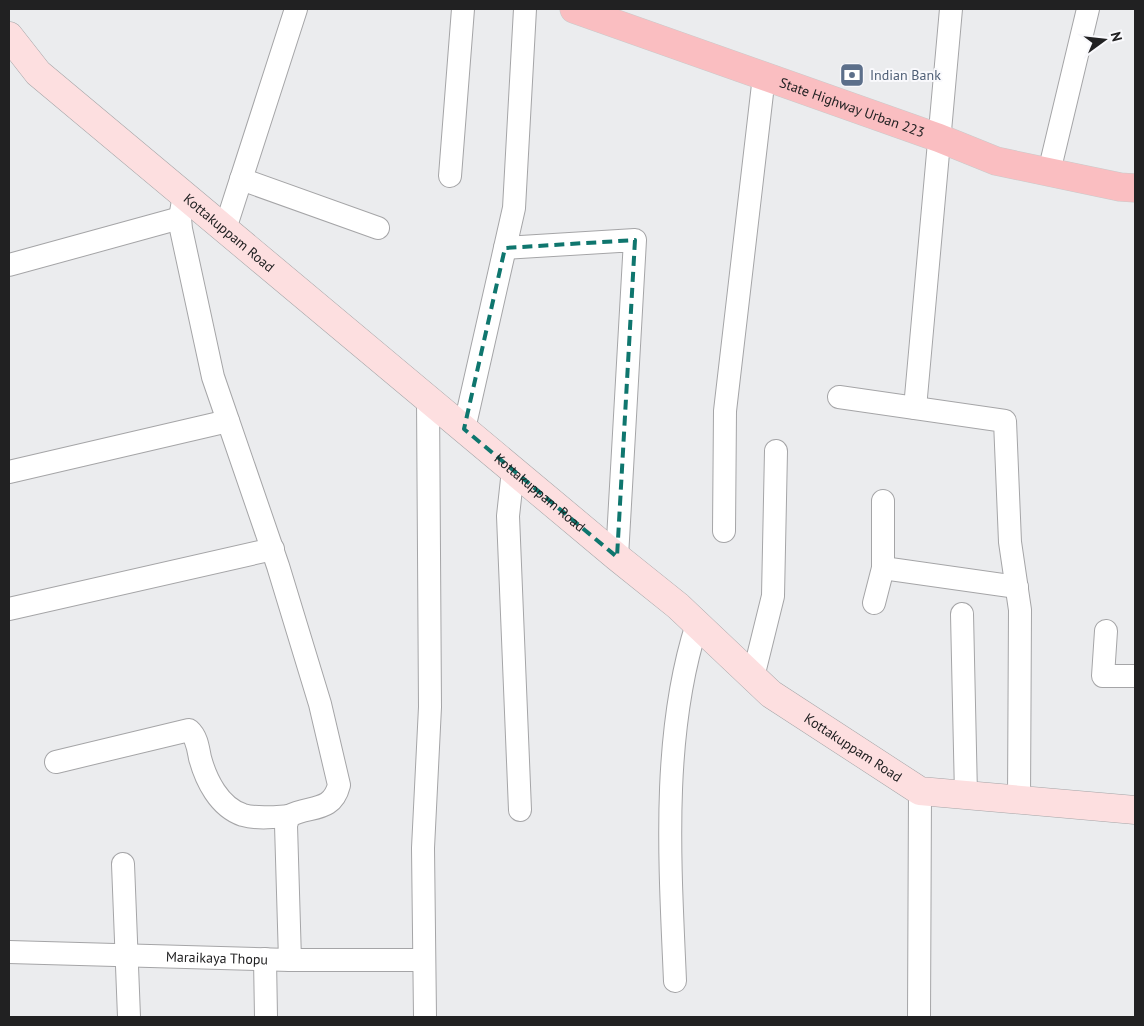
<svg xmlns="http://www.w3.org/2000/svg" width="1144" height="1026" viewBox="0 0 1144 1026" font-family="'PT Sans',sans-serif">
<rect width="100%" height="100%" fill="#ebecee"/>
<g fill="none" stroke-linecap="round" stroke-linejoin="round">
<defs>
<g id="street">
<path d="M1049,172L1088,9"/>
<path d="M450,176L463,9"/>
<path d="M241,179L378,228"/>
<path d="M184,195L180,218L181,229L213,377L278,566L320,704L339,785C332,813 310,805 289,816L286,825L290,960"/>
<path d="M225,229L296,9"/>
<path d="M505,248L635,240L617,557"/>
<path d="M9,265L180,218"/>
<path d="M839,397L1005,421L1010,542L1020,610L1019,800"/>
<path d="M915,408L951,9"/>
<path d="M464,429L514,208L525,9"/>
<path d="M513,470L508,516L520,810"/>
<path d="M9,472L228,421"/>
<path d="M724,531L725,411L764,76"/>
<path d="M883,568L1017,587"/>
<path d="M874,603L883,568V501"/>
<path d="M9,609L273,549"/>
<path d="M962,614L966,795"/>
<path d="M1106,631L1103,676H1135"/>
<path d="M753,677L773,596L776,451"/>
<path d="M56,762L189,730C197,737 198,748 200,758C206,780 219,807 243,815C257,819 275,817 289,816"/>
<path d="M123,864L129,1017"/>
<path id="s1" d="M9,952L290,960H424"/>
<path d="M265,959L266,1017"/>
<path d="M675,981C670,864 661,737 697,624"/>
<path d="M425,1017L423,848L430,707L428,399"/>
<path d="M919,1017L920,791"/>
</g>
<g id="secondary">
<path id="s2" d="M9,36L38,73L617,557L678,606L771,694L920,791L1135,810"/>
</g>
<g id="primary">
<path id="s3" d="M574,9L939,138L996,161L1120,187L1135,188"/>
</g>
</defs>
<use href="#street" stroke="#a5a5a7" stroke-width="24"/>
<use href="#secondary" stroke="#a5a5a7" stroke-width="29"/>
<use href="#primary" stroke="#cacaca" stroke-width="29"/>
<use href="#street" stroke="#fff" stroke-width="22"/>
<use href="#secondary" stroke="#fddfe0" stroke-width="28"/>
<use href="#primary" stroke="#fabec1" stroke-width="28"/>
</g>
<path fill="none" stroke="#0f766e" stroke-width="4" stroke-dasharray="10 6" stroke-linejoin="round" d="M635,240L617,557L464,429L505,248Z"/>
<defs>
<symbol id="bank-square" viewBox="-11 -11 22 22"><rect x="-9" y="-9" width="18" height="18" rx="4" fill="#5c6f8a" stroke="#f9f9fc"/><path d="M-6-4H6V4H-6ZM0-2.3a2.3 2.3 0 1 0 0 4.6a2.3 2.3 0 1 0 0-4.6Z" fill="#fff"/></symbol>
</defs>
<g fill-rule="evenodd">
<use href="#bank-square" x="838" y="61" width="28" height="28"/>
</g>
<g text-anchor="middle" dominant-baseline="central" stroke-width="4" stroke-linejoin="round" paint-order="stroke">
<g font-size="14" fill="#4e5e75" stroke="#f9f9fc" text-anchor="start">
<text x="870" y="75">Indian Bank</text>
</g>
<g font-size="14" fill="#212122" stroke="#f9f9fc">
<text stroke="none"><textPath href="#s3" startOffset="295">State Highway Urban 223</textPath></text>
<text stroke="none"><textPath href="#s2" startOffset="296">Kottakuppam Road</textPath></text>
<text stroke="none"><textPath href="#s2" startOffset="701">Kottakuppam Road</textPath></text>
<text stroke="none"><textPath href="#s2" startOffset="1106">Kottakuppam Road</textPath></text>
<text stroke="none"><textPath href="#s1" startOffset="208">Maraikaya Thopu</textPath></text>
</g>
</g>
<rect width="1144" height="1026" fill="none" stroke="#212122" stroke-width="20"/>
<g transform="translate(1104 40) rotate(75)" stroke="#f9f9fc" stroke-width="4" paint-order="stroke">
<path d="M0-4L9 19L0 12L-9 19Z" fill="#212122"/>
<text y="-8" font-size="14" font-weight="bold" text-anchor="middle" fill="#212122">N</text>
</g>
</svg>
